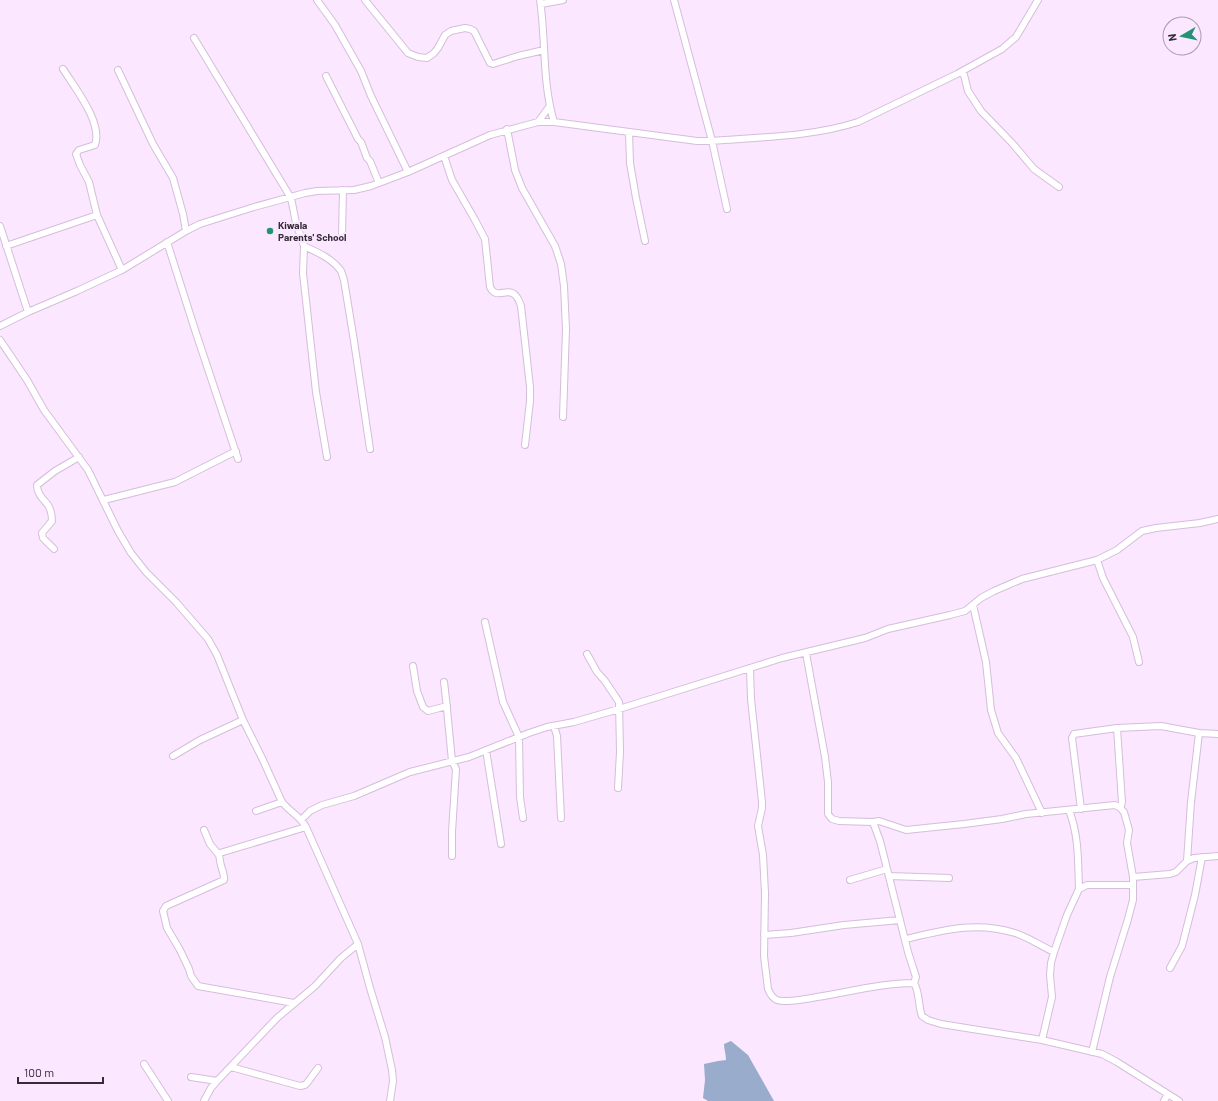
<svg xmlns="http://www.w3.org/2000/svg" width="1218" height="1101" viewBox="0 0 1218 1101" font-family="Barlow,sans-serif">
<rect width="100%" height="100%" fill="#fbe7ff"/>
<path fill="#9aaccc" d="M731,1041L748,1055L774,1101H708L703,1098L705,1080L704,1064L718,1061L726,1060C726,1054 724,1049 724,1044Z"/>
<g fill="none" stroke-linecap="round" stroke-linejoin="round">
<defs>
<path id="minor" d="M317,0L335,25L361,71L371,96L408,172
M365,0L408,53L418,57L427,58L434,53L438,48L445,35L451,31L465,28L470,29L474,31L490,63L493,64L518,56L544,50
M540,0C546,40 542,82 554,122
M674,0L712,141L727,209
M541,4L563,0
M194,38L291,198L296,223L304,246C317,252 333,259 341,271C342,274 343,277 344,280L354,341L370,449
M63,69C75,88 103,123 95,145L79,150L76,154L80,165L89,182L97,215L122,270
M118,70L153,144L173,178L183,214L186,231
M963,71L968,91L981,111L1012,143L1034,169L1059,187
M326,76L358,139L361,142L367,158L370,161L379,183
M538,122L549,107
M507,129L515,170L522,188L555,246L561,264L564,286L566,329L563,417
M629,132L630,163L636,198L645,241
M444,156L452,180L475,220L485,239L490,287C498,304 512,278 521,306L530,387V401L525,445
M0,226L28,312
M342,236L343,190
M167,242L196,333L238,459
M6,246L97,215
M304,246L303,273L316,392L327,457
M0,326L28,312L77,291L122,270L186,231L200,224L254,207L305,193L317,191L354,190L371,186L408,172L490,135L538,122H554L697,141H712C760,137 811,137 858,122L957,74L1002,49L1016,37L1038,0
M0,340L27,380L44,410L88,470L118,531L131,553L146,572L176,602L208,639L217,655L243,720L262,758L282,802C290,812 300,816 306,827L358,944L370,988L385,1037L392,1070L393,1081L390,1101
M104,500L175,482L236,451
M54,549L43,538L42,533L52,521C52,515 51,510 48,505C43,499 37,494 37,485L55,471L79,457
M1097,560L1103,578L1133,637L1139,662
M973,605L986,662L991,710L998,733L1016,758L1042,813
M485,622L503,702L519,737L520,797L523,818
M806,653L825,757L828,782V814L832,819L839,821L873,822L879,821L906,830L964,824L1002,819L1026,814L1115,805L1119,807L1124,812L1129,830L1127,843L1133,877V900L1128,919L1110,977L1092,1052
M587,654L597,672L605,681L619,702L620,752L618,788
M413,666L417,691L423,707L428,711L447,706
M750,668L751,699L762,802V808L758,826L763,855L765,893L764,956L768,989C770,994 772,998 777,1000C786,1003 807,999 817,997C849,992 882,983 914,983
M444,682L446,699L452,761L456,769L452,832V856
M554,726L557,736L561,818
M1117,728L1122,802L1121,806L1119,807
M486,750L501,844
M173,756L200,740L243,720
M1081,809L1072,738L1074,734L1117,728L1161,726L1199,733L1218,734
M1069,810C1079,836 1078,862 1079,889
M256,811L282,802
M302,819L310,811L322,805L354,796L410,772L469,757L529,733L547,727L574,722L619,709L782,658L865,638L888,629L950,615L965,611L981,598L994,591L1022,579L1097,560L1117,550L1142,531L1156,528L1200,523L1218,519
M873,822L880,841L908,952L916,977L914,983C920,993 918,1006 922,1016L928,1020L941,1024L1042,1040L1102,1054L1117,1062L1179,1101
M204,830L210,844L219,855
M1187,861L1191,802L1199,733
M889,876L949,878
M1133,877L1170,874L1176,872L1187,861L1194,858L1218,856
M850,880L887,869
M764,935L791,933L844,925L900,920
M906,939C944,930 976,921 1015,933C1028,937 1041,946 1054,952
M1170,968L1182,946L1195,895L1202,857
M294,1003L198,986L191,976L189,969L180,950L167,928L163,911L166,906L224,880C225,871 217,862 220,853L306,827
M1042,1040L1052,997L1050,975L1051,963L1054,952L1067,915L1079,889L1087,885H1133
M144,1064L168,1101
M231,1067L300,1086L305,1085L307,1083L318,1068
M191,1077L217,1081
M204,1101L211,1088L217,1081L277,1018L315,986L341,958L358,944
M1164,1101L1168,1094"/>
</defs>
<use href="#minor" stroke="#d6bdda" stroke-width="8"/>
<use href="#minor" stroke="#fff" stroke-width="6"/>
</g>
<circle fill="#229375" stroke="#fbe7ff" stroke-width="1.5" cx="270" cy="231" r="4"/>
<g text-anchor="middle" dominant-baseline="central" stroke-width="4" stroke-linejoin="round" paint-order="stroke">
<g font-size="10" font-weight="bold" fill="#362c37" stroke="#fbe7ff" text-anchor="start">
<text x="278" y="225">Kiwala<tspan x="278" dy="12">Parents' School</tspan></text>
</g>
</g>
<g transform="translate(1182 36) rotate(261)"><circle r="19" fill="#fbe7ff" stroke="#ac9caf"/>
<path d="M0-3L7 15L0 10L-7 15Z" fill="#229375"/>
<text y="-6" font-size="11" font-weight="bold" text-anchor="middle" fill="#362c37">N</text>
</g>
<path d="M18 1077v6h85v-6" fill="none" stroke="#362c37" stroke-width="2"/>
<text x="24" y="1077" font-size="12" fill="#362c37" stroke="#fbe7ff" stroke-width="3" paint-order="stroke">100 m</text>
</svg>
